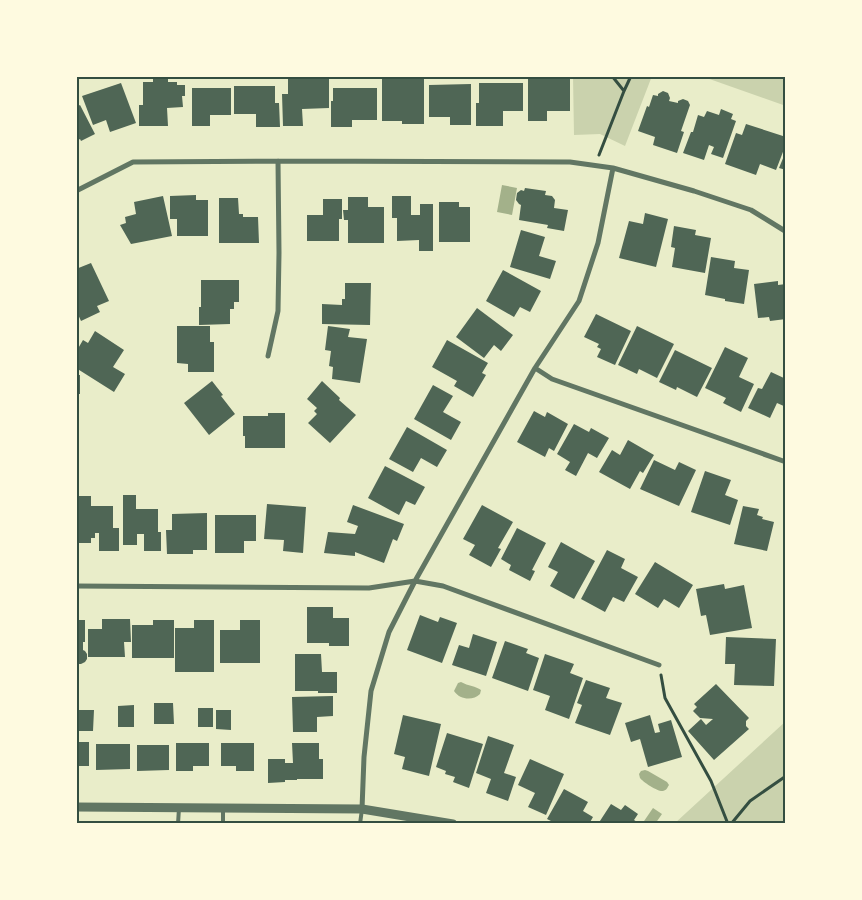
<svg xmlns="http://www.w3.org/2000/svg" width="862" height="900" viewBox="0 0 862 900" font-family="'Noto Sans',sans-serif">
<rect width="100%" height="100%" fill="#e9edc9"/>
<path fill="#cad2ad" d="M573,76H652L625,146L600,134L574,135Z
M701,76H786V106Z
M786,721V824H674Z"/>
<path fill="#a3b18a" d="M502,185L517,188L512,215L497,212Z
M461,682C468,686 476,686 481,690L480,694C473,701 460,700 454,691L458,683Z
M645,770L648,771L667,782L669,785C667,788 667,790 663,791C658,792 643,782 640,778L639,774L641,771Z
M653,808L662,814L655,824H642Z"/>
<path fill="#4f6655" d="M153,76H168V82H177V85H185V96H182L183,107L167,108L168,126H139V105H143V82H153Z
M288,76H329V108L302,109L303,126H283L282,94H288Z
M403,76H424V124H402V121H382V79H403Z
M528,76H570V111H547V121H528Z
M121,83L136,123L110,132L106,120L93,125L82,96Z
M479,83H523V111H503V126H476V103H479Z
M471,84V125H450V117H429V85Z
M234,86H275V103H279L280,127H256V114H234Z
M192,88H231V115H210V126H192Z
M333,88H377V120H352V127H331V101H333Z
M663,91L668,93L670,98L669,101L678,103V101L683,99L688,101L690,105L681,131L684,132L677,153L653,145L655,137L638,131L647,106L649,107L653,95L658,96V94Z
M80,105L95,134L81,141L80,139L76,141V107Z
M721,109L733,114L731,119L736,121L723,158L711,154L714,147L709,145L704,160L683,153L691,132H693L698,115L704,117L707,111L719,115Z
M746,124L786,137V144L776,170L760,164L756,175L725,164L736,133L742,135Z
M786,151V170L779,168Z
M525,188L546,191L545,195L552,196L555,200L554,208L568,210L564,231L547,228L548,225L519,220L521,205L519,204L516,200L517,193L521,190L524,191Z
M196,195V200H208V236H177V219H170V196Z
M163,196L172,236L131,244L120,225L126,223L125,217L136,214L134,202Z
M392,196H411V215H420V204H433V251H419V240L397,241V218H392Z
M348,197H368V207H384V243H348V220H344L343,210H348Z
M219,198H238L239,214H243V217H258L259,243H219Z
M323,199H342V219H339V241H307V215H323Z
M439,202H459V207H470V242H439Z
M645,213L668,219L656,267L619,258L629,221L643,224Z
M674,226L696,230L695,235L711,238L705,273L672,267L675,248L671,247Z
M521,230L545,237L539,256L556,261L550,279L510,267Z
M711,257L735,261L734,268L749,270L744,304L725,301V299L705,295Z
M91,263L109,301L97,306L100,312L81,321L76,310V269Z
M503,270L541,291L530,312L520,307L514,317L486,301Z
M201,280H239V302H234V309H230V324L199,325V307H201Z
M778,281V285L786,284V319L770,321L769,317L758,318L754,284Z
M345,283H371L370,325L322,324V304L342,305V299H345Z
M477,308L513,335L501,351L494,345L484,358L456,337Z
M596,314L631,331L615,365L597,357L601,349L597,347L599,344L584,337Z
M177,326H210V342H214V372H188V364L177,363Z
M328,326L350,329L348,337L367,339L360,383L332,379L333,367L329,366L331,351L325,350Z
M637,326L674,344L657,378L639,369L637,374L618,365Z
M95,331L124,350L113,367L125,374L114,392L76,368V352L83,340L88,343Z
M447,340L488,363L482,373L486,375L473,397L454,386L457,381L432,367Z
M725,347L748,358L739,377L754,384L741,412L723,403L726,398L705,388Z
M675,350L712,368L697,397L677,387L676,390L659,382Z
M771,372L786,379V407L777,403L770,418L748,408L758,388L762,389Z
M76,375H80V394H76Z
M212,381L223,395L221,396L235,414L209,435L184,403Z
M322,381L340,398L339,400L356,415L330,443L308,423L317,414L314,411L317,408L307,399Z
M433,385L453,396L443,412L461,422L451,440L414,419Z
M534,411L545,417L547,412L568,424L554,451L549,448L545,457L517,442Z
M268,413H285V448H245V436H243V416H268Z
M574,424L589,432L591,428L609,438L597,458L588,453L576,476L565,470L570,462L557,454Z
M407,427L447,450L437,467L421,458L413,472L389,459Z
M628,440L654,455L643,473L640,471L630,489L599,472L612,450L620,455Z
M654,460L675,470L679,462L696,470L679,506L640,489Z
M385,466L425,487L415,505L406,501L399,515L368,498Z
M705,471L731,480L725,495L738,500L730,525L691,512Z
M123,495H136V509H158V532H161V551H144V534H137V545H123Z
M76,496H91V506H113V528H119V551H99V533H95V538H91V543H77Z
M267,504L306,507L303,553L283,551L284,540L264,539Z
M353,505L404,524L397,541L393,539L384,563L355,552V556L324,553L328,532L355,534L358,526L347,522Z
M482,505L513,522L498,548L501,549L491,567L469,555L475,545L463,539Z
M743,506L759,509L757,515L763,517L762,519L774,522L767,551L734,544Z
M207,513V550H193V554H167L166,530H172V514Z
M215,515H256V541H244V553H215Z
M517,528L546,543L532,570L535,571L530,581L509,570L511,565L501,559Z
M561,542L595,561L574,599L550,586L558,572L548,567Z
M607,550L625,559L621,568L638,577L624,602L613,597L605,612L581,599Z
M655,562L693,585L679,608L664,599L658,608L635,594Z
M724,584L725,589L744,585L752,628L710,635L706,615L701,616L696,589Z
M307,607H333V618H349V646H329V643H307Z
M420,615L438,622L440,617L457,623L442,663L407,650Z
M102,619H130L131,642H124L125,657H88V629H102Z
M76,620H85V642H83V650L85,651L87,654V659L85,662L81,664H76Z
M153,620H174V658H132V625H153Z
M194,620H214V672H175V628H194Z
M240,620H260V663H220V630H240Z
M473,634L497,642L486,676L452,665L459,645L469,648Z
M726,637L776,639L774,686L734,685L735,664H725Z
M505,641L528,649L526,653L539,658L528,691L492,678Z
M295,654H321L322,672H337V693H318V691H295Z
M545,654L574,664L570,673L583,678L569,719L545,710L550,696L533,690Z
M586,680L610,688L606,698L622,703L610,735L575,723L582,705L577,703Z
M716,684L749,718L746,721V726L749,729L714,760L688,731L701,719L706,725L713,719L700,718L693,711L697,707L694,704Z
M333,696V716L317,717V732H293L292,697Z
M154,703H173L174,724H154Z
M134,705V727H118V706Z
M198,708H213V727H198Z
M79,710H94L93,731H79Z
M216,710H231V730L216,729Z
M403,715L441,724L429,776L402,769L405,757L394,754Z
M650,715L655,733L660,732L658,724L671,720L682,757L648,767L640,739L631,742L625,723Z
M447,733L483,744L469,788L453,782L455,777L445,774L446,771L436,767Z
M488,736L514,745L504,773L516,777L508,801L486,793L491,779L476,773Z
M76,742H89V766H76Z
M176,743H209V766H193V771H176Z
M221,743H254V771H236V766H221Z
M292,743H319V759H323V779H297V780H285V782L268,783V759H285V763H293Z
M96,744H130V769L96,770Z
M137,745H169V770L137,771Z
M530,759L564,774L546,815L528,807L535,793L518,785Z
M564,789L588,802L583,811L593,817L589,824H557L547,819Z
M611,804L621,810L625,805L638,814L634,820L640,824H598Z"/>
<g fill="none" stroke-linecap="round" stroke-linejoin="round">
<path stroke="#344e41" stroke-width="3" d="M624,91L631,76
M599,155L624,91L612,76
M661,675L665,698L711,781L728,824
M731,824L750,801L786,776"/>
<path stroke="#617663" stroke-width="4" d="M178,824L179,808
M223,824V808
M360,824L362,809"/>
<path stroke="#617663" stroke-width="5" d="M613,168L694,191L751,210L785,231
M76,191L133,162L278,161L570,162L613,168L598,243L579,301L535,368L415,581L389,632L371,691L364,757L362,809
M268,356L278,311L279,253L278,161
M535,368L552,379L786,462
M76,586L369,588L415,581L443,586L659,665"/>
<path stroke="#617663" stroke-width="9" d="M76,807L362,809L453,824"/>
</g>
<rect width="862" height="900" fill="none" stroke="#fefae0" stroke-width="155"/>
<rect x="78" y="78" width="706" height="744" fill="none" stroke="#344e41" stroke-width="2"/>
</svg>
